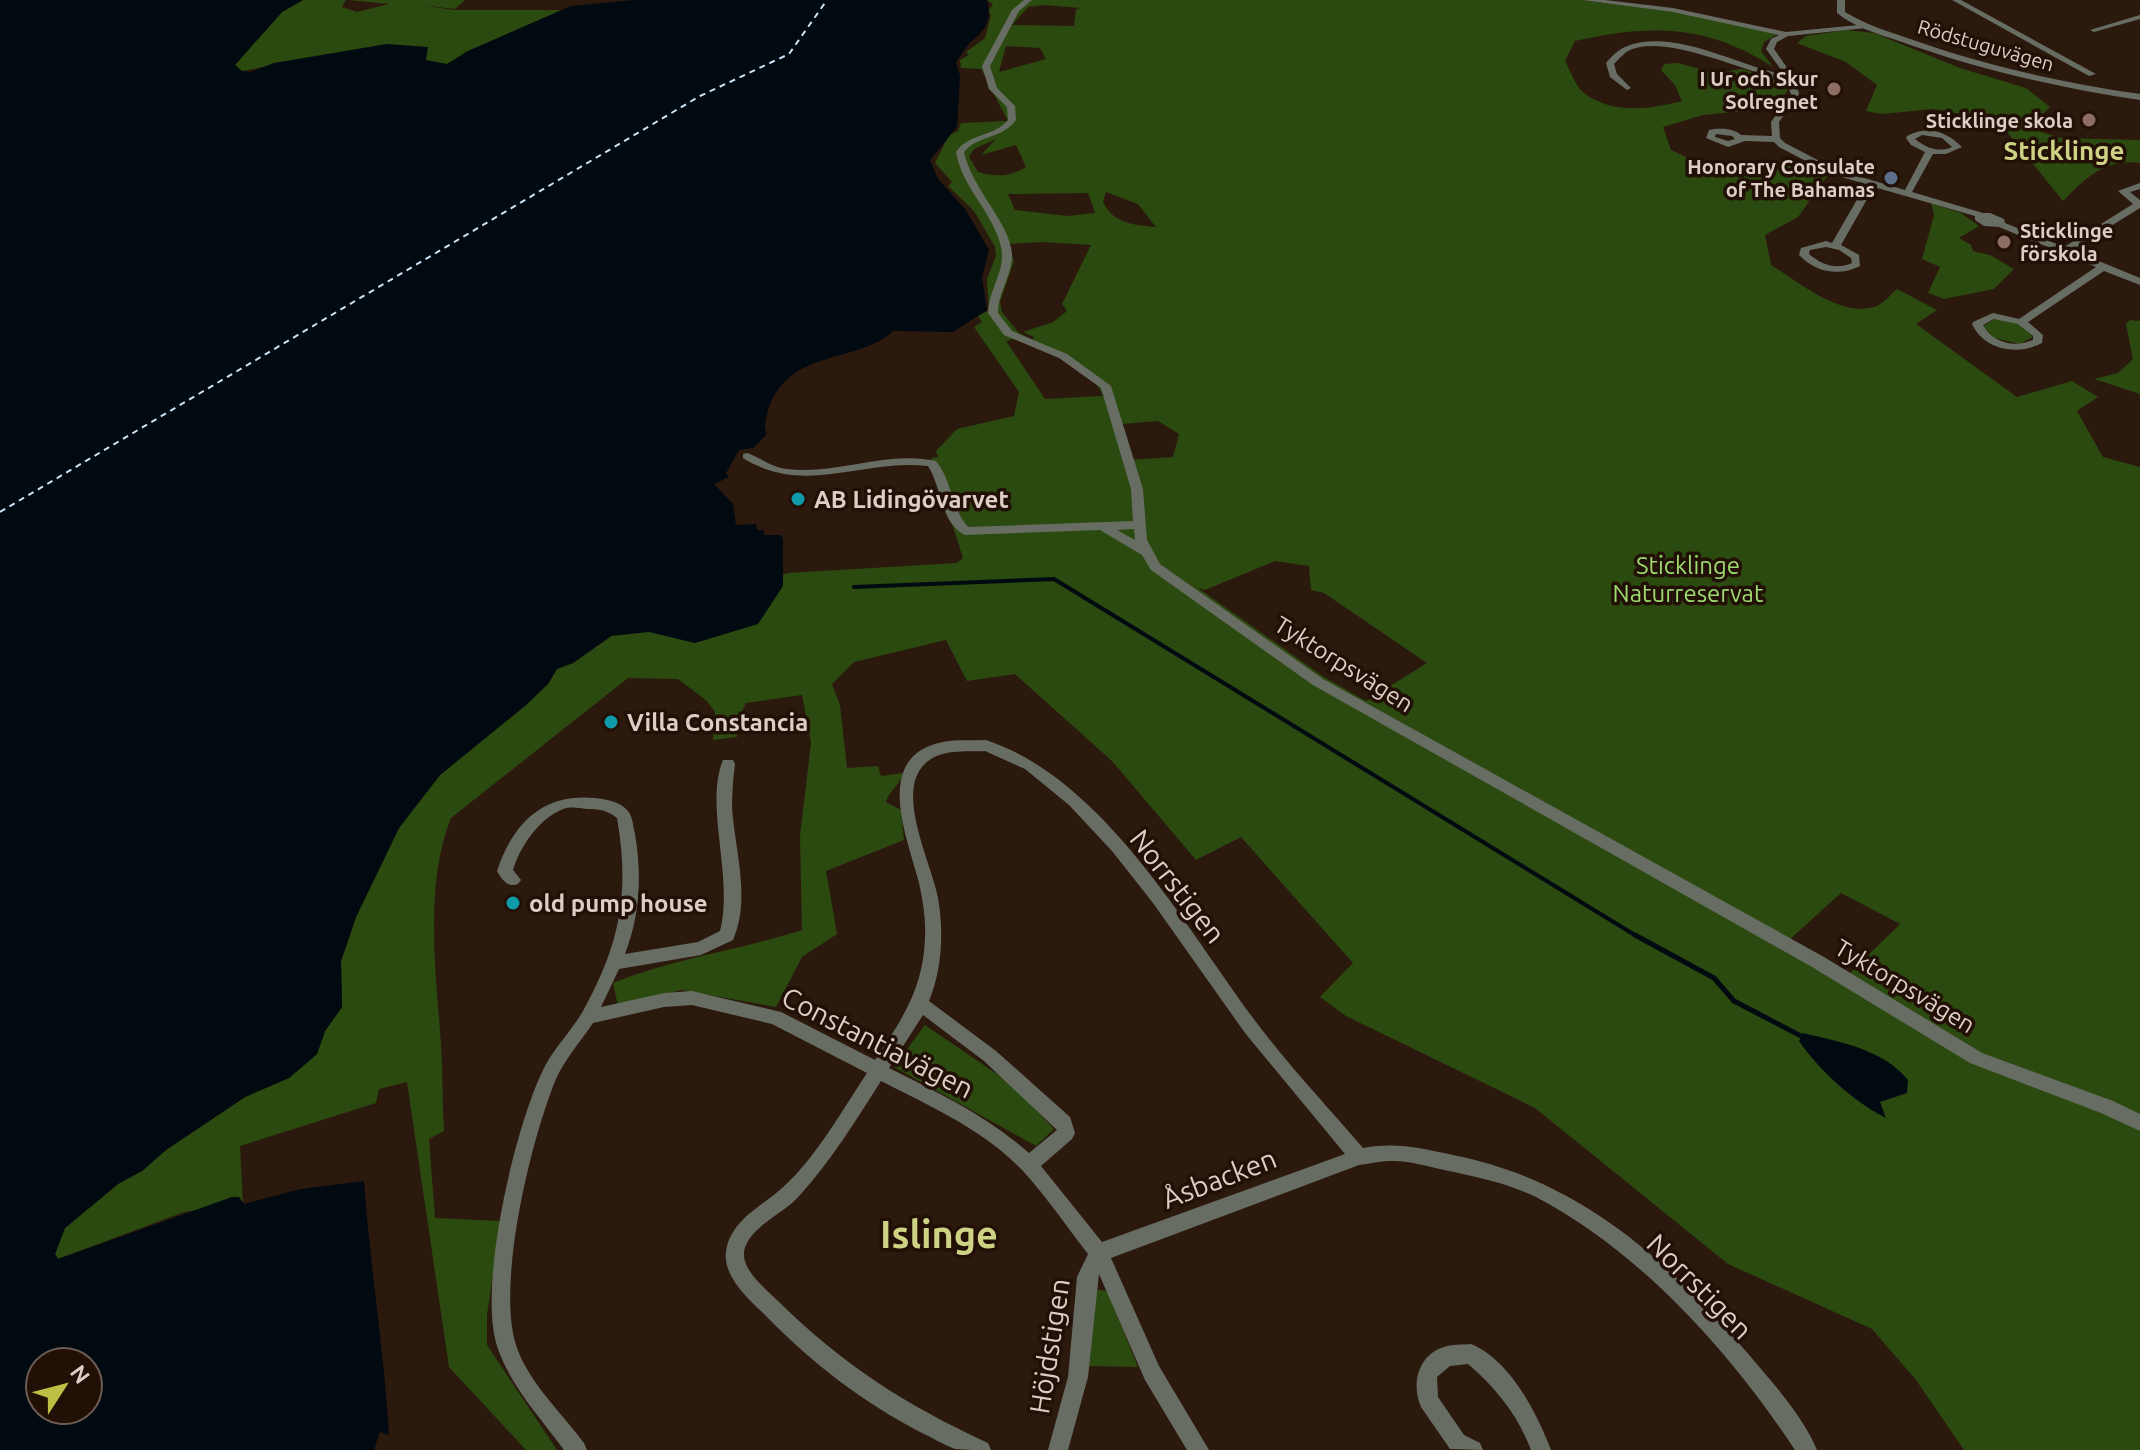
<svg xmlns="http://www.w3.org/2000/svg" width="2140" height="1450" viewBox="0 0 2140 1450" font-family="Ubuntu,sans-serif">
<rect width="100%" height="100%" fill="#2c190e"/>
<path fill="#2b4a10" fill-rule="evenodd" d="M303,0H346L342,7L357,12L389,4L349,0H465L455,9L420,5L454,10H562L468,51L447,64H434L387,44L242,71L235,65L282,12Z
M987,0H1580L1676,12L1778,34L1764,42L1761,51L1773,67C1708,24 1648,24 1575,41L1565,61C1570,70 1576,87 1584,93C1613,115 1650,109 1682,101L1675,85L1661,70L1664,64L1678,63L1714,73L1742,69L1786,82L1788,90L1774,108L1703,115L1663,127L1671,150L1713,169L1748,167L1792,158L1828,175L1798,217L1765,235L1771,265C1799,282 1842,319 1877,306C1884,303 1891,294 1897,289L1937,310L1916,324L2017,397L2072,381L2098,397L2077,411L2103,457L2140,467V1450H1964L1916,1380L1872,1329L1728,1264L1535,1108L1346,1016L1320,997L1353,963L1241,837L1196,860L1112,761L1015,674L967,681L946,640L854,662L832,684L840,705L847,768L878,766L881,776L903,773C900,786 890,789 886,802L901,810L904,840L826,871L837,934L802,957L776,1007L681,990L618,1006L613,983C674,958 740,950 802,930L800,836L811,743L802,695L746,703L738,719L737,737L713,740L715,712L707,701L678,679L628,678L451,818C424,884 436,974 441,1044C443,1073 442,1102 444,1131L429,1139L435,1218L501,1221L487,1315V1345L557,1450H526L449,1367L407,1082L379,1089L376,1103L240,1146L243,1204L184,1212L58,1259L55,1254L65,1228L118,1184L142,1171L166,1150L245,1097L289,1078L317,1054L325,1031L342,1007L341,961L356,917L399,828L440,775L526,705L548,684L557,669L573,663L613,635L788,573L957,563L963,558L931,458L938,457L936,451L957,429L1014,416L1019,392L974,327L982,322L978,316L989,310L987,279L996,256L995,247L974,211L948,186L952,182L935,163L949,135L958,131L961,123L1008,121L981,69L961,68L960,60L969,55L966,52L985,38L991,15L988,11L993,4ZM1044,5L1081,8L1076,9L1074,26L1012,25L1028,7ZM1006,46L1040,48L1046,59L999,72ZM996,139L981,155L1016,145L1026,167C1009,177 997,177 978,172L969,157L974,149ZM1106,192L1138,204L1156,227C1134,225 1114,224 1103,202ZM1088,193L1095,213L1067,216L1015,210L1008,194ZM1043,242L1091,245L1062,304L1067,311L1053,322L1023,332L1034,337L1032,340L1018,332L1002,312L1000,302L1014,261L1008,244ZM1013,339C1043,350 1091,364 1103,396L1045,399L1006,341ZM1158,421L1179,434L1173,457L1129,460L1121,424ZM1275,561L1309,566L1311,590L1324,593L1427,663L1366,701L1324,677L1198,588L1205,590ZM1841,893L1900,924L1849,974L1789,940Z
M1846,30L1874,33L1960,68L2026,88L2050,107L2029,128L2061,138L2140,140V163C2106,158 2085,178 2063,201L1998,121L1933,109L1882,114L1866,111L1877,85L1846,62L1797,43L1806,36Z
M1931,203L1961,213L1979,226L1959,238L1971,245L1973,251L1990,255L2014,269L1994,289L1944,299L1928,293L1940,267L1922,259L1934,215Z
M1995,319L2019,323L2033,337L2020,344L1994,338L1983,326Z
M2130,320L2140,321V394L2094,379L2118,373L2133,359L2126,324Z
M925,1025L1010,1083L1054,1129L1036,1146L894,1067Z
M1093,1289L1107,1291L1138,1367L1087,1366Z"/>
<path fill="#010911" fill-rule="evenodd" d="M0,0H303L282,12L235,65L242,71L250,72L274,63L387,44L428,47L426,60L447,64L468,51L571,6L634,0H987C992,19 987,28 973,40C966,45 962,55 956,62L960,76L957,127L930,160L938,179L965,209L989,250L982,277L987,310L953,332L893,331C858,364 788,348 768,410C766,419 763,426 767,434L753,448L739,450L726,473L729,477L714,484L733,504L736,525L756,524L757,530H764V535H781L783,539V586L758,624L695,643L649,632L611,636L573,663L557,669L548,684L526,705L440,775L399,828L356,917L341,961L342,1007L325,1031L317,1054L289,1078L245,1097L166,1150L142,1171L118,1184L65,1228L55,1254L58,1259L232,1197H239L244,1204L301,1189L364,1181C370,1266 384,1350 389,1435L380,1432L374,1450H0ZM40,1362H88V1410H40Z
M1803,1033C1840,1042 1883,1049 1908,1080L1907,1093L1880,1102L1886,1118C1854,1102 1819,1070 1799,1041Z"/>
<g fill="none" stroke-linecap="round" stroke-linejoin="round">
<path stroke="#010911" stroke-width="4" d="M854,587L1054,579L1638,937"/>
<path stroke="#010911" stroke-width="5" d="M1635,935L1714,978L1734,1001L1801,1036"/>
<path stroke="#cde2f2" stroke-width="2" stroke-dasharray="6 5" stroke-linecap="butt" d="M0,512L700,96L789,54L827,0"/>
<path fill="#686d63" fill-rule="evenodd" d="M1024,0H1032L1019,11L990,66L997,88L1015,106L1016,120C1001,140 979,134 964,152C972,189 1009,222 1012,253C1013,274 998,292 998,313L1012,331L1067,354L1111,386L1143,489L1147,540L1160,564L1323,679L1824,957L1982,1053L2113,1101L2140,1114V1131L2101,1113L1970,1063L1812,967L1313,685L1151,570L1142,555L1100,530L965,535C940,523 942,487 928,466C862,458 805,497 743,458V454L747,453C761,458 771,467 787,469C837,475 886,450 936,461C952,480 951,508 968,527L1133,521L1131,489L1101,388L1059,358L1004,335L988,313C988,290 1007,269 1001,247C993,212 962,188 956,152C969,133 994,137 1008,120L1007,107L989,89L982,66L1012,10ZM1134,529L1135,540L1117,530Z
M1582,0H1605L1673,8L1786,32L1869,24L1870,26L1866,28L1788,36L1777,42L1774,49L1795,79L1799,94L1779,122L1780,138L1785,143L1837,170L1905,190L1925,152L1911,145L1906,138L1907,136C1928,125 1946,131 1962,147L1946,154H1933L1912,192L1983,213H1990L2004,219L2005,223L2064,247L2133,204L2118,191L2140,183V189L2130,192L2140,200V208L2072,250L2140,278V285L2104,271L2028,322L2043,335L2042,343C2017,356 1984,350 1972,324L1973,322L1993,313L2019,319L2096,267L1999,227L1984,226L1975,220V216L1874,187L1841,245L1859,255L1860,266C1839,277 1815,272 1799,255L1801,248L1826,241L1832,243L1866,184L1831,174L1779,147L1774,142L1745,141L1728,147L1706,138L1709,130C1719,128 1733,128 1741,135L1772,136L1771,122L1791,94L1786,81C1748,73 1663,32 1628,51C1623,54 1618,60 1614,64L1617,74L1631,88L1627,90L1610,77L1606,63C1611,57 1618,50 1625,47C1673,27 1737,66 1785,75L1766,49L1771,39L1779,35L1673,12ZM1716,134L1732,136L1735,139L1728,141L1715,137ZM1922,135L1942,138L1952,147C1939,153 1926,148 1915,139ZM1826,247L1839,250L1851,258L1852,263C1836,270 1822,265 1809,254L1810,250ZM1994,319L2018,324L2033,336V340C2014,348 1993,343 1983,325Z
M1952,0H1961L2096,74L2089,76Z
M2140,15V19L2094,32L2090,30Z
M986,740C1104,779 1185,927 1256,1022C1289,1066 1327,1106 1363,1148C1398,1142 1419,1148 1453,1155C1580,1180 1668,1260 1750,1356C1773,1383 1804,1418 1817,1450H1795C1731,1353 1641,1252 1536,1197C1509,1184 1478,1177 1449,1171C1430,1167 1409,1160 1389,1161C1379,1161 1369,1164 1359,1165L1111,1258L1159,1366L1209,1450H1187L1145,1380L1099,1274L1088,1377L1068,1450H1048L1068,1377L1077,1277L1088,1254C1067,1227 1046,1196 1023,1171C984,1130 930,1106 881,1081C856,1120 831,1161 800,1195C785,1213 756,1223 746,1245C736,1266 764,1287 777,1300C843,1365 904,1404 988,1443L991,1450C980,1450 966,1450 955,1449C944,1445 933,1438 922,1433C864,1403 813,1364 767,1317C749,1299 719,1275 727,1246C734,1221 756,1209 775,1194C812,1165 841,1112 867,1073L772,1024L692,1005L664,1007L593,1023C581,1041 565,1059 556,1079C531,1139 495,1287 517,1348C530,1384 562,1413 584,1443L587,1450H564C540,1417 512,1388 498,1349C476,1289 516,1122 545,1066C556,1046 572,1030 583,1011C620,944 630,893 617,818C607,810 599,809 587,809C578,808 569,806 561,810C538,820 520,847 513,870L521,880L518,884C508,888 502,880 497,871C513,823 543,793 595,798C606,799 621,802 628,811C633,817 633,827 635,834C642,876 640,915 625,954L698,942L720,931C734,877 704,806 723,760H733L735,764C733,779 732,793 732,808C735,850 751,899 733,940L701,955L619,969L601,1007L664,993L692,991L781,1012L875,1060C902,1019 923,990 925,938C926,919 923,901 919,883C908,839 871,756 943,742C957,739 972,741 986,740ZM985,751L1025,769L1069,805L1112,851L1153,903L1245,1033L1345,1154L1102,1242L1041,1166L1072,1139L1075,1133L1070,1117L996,1051L929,1001C942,969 944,932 938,898C932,865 897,797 922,767C938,748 963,752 985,751ZM923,1015L984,1061L1057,1130L1029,1153C987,1116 939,1093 889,1068Z
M1471,1344C1510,1360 1537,1413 1551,1450H1531C1518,1415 1496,1388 1468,1364L1450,1366L1437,1377L1438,1397L1464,1435L1480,1443L1483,1450L1450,1449L1421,1407C1411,1384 1418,1355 1444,1347C1452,1344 1463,1345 1471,1344Z"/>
<path fill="#686d63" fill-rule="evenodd" d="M1837,0H1845V12C1866,25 1890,32 1913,40C1987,66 2063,83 2140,94V100C2058,88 1977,69 1899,41C1878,34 1854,27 1837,13Z"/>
</g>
<g fill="#8d6e63" stroke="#221006" stroke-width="3">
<circle cx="1834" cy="89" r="8"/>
<circle cx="2089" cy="120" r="8"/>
<circle cx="2004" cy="242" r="8"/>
</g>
<circle fill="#5c6f8a" stroke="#221006" stroke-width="3" cx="1891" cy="178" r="8"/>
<g fill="#0f9aa8" stroke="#221006" stroke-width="3">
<circle cx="798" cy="499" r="8"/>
<circle cx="611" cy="722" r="8"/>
<circle cx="513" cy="903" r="8"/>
</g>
<g text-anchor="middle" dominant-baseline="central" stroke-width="7" stroke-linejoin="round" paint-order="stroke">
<g font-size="20" fill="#dccec7" stroke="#221006">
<text transform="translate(1986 45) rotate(16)">Rödstuguvägen</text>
</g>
<g font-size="20" font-weight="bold" fill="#dccec7" stroke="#221006" text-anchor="end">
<text x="1818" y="78">I Ur och Skur<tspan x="1818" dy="23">Solregnet</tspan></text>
<text x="2073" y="120">Sticklinge skola</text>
<text x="1875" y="166">Honorary Consulate<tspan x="1875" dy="23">of The Bahamas</tspan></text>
<text x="2020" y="230" text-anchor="start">Sticklinge<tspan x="2020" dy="23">förskola</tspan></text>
</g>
<g font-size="24" font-weight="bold" fill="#dccec7" stroke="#221006" text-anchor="start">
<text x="814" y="499">AB Lidingövarvet</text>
<text x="627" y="722">Villa Constancia</text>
<text x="529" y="903">old pump house</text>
</g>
<g font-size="24" fill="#9bdb6f" stroke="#221006">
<text x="1688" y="565">Sticklinge<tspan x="1688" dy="28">Naturreservat</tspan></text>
</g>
<g font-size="24" fill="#dccec7" stroke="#221006">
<text transform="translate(1344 664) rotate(32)">Tyktorpsvägen</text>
<text transform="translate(1905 986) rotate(31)">Tyktorpsvägen</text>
</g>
<g font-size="26" font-weight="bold" fill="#ced284" stroke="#221006">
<text x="2064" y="150">Sticklinge</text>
</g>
<g font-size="28" fill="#dccec7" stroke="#221006">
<text transform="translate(1178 886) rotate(52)">Norrstigen</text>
<text transform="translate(878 1042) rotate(27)">Constantiavägen</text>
<text transform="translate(1219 1178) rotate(-21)">Åsbacken</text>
<text transform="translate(1700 1286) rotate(45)">Norrstigen</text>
<text transform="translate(1049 1346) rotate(-81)">Höjdstigen</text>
</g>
<g font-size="38" font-weight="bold" fill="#ced284" stroke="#221006">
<text x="939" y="1234">Islinge</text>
</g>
</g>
<g transform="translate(64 1386) rotate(54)"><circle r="38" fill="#221006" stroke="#6c5c53" stroke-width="2"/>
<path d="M0-6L14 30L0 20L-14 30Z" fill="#bcbf43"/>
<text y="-12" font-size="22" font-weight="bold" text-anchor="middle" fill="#dccec7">N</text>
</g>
</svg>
